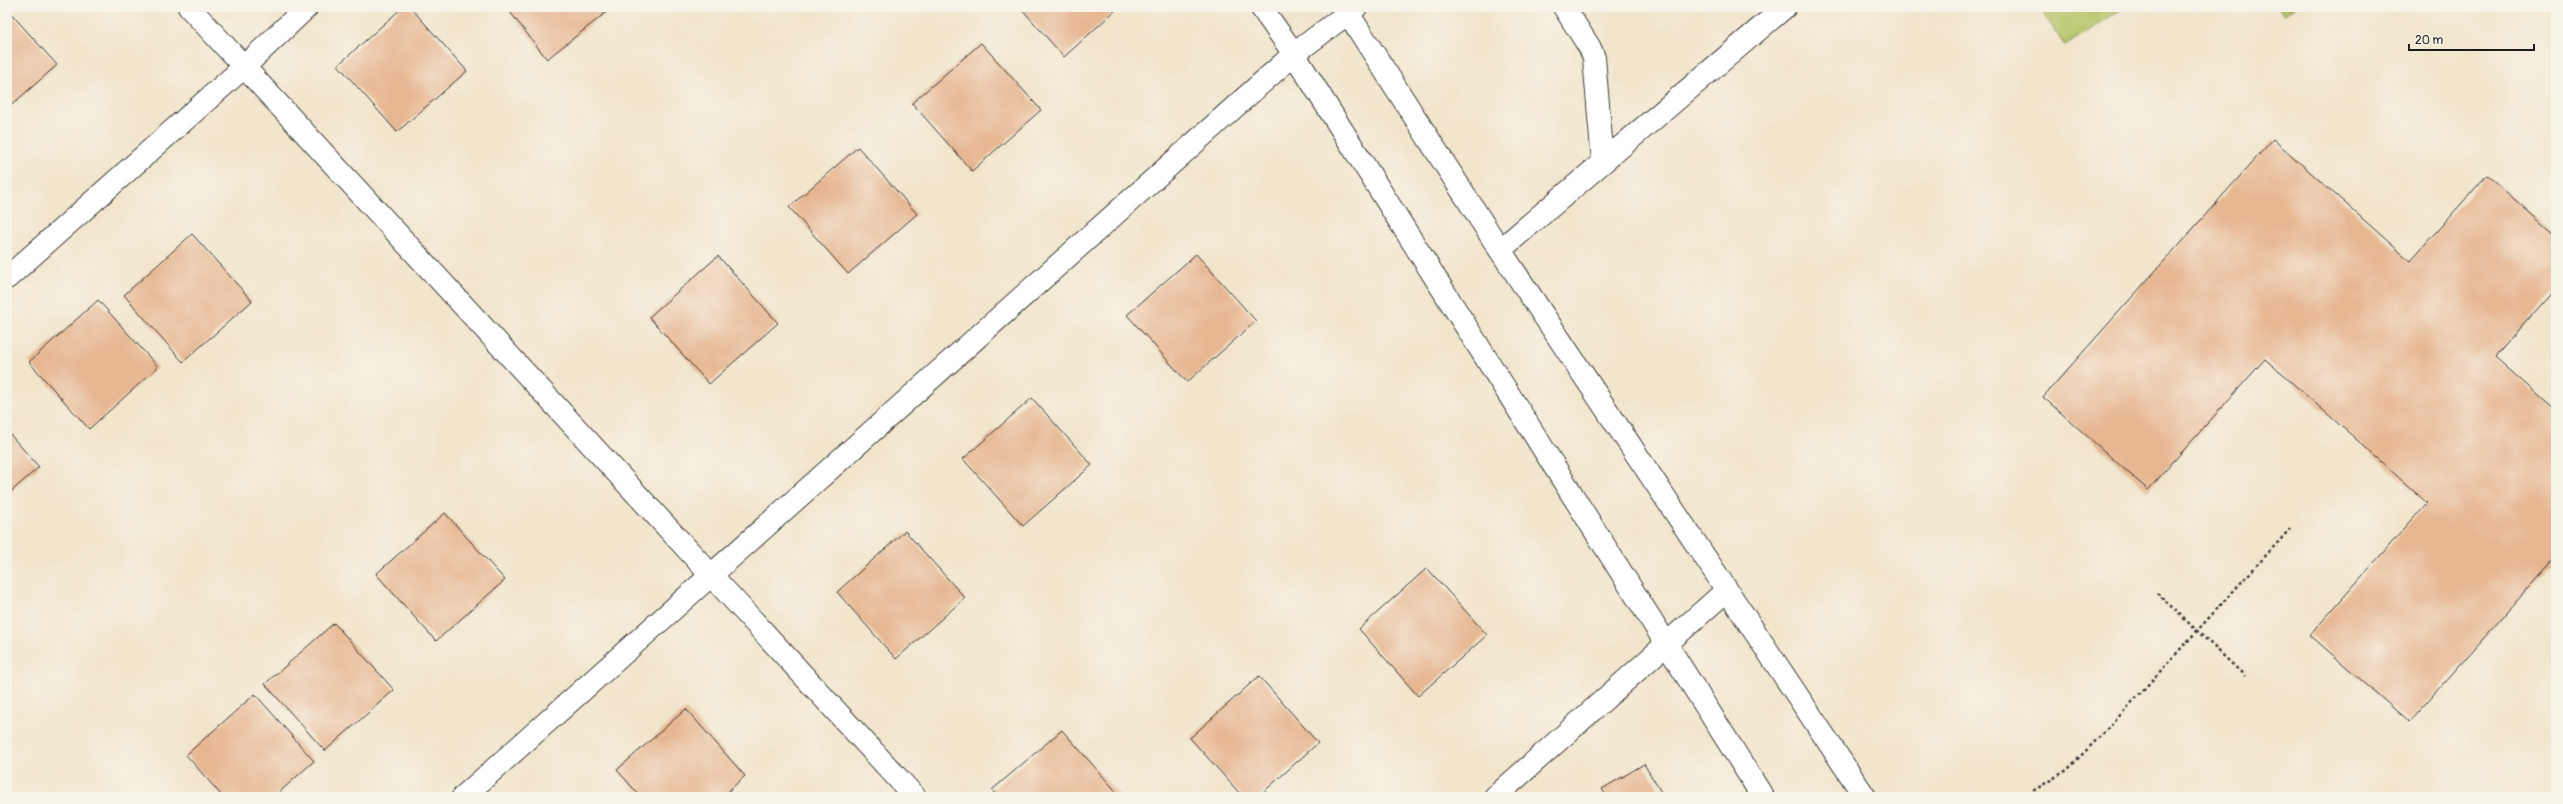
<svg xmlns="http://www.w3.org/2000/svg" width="2563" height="804" viewBox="0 0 2563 804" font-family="Pangolin,sans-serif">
<rect width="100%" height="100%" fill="#f7f3e8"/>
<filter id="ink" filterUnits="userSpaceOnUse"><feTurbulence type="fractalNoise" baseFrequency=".025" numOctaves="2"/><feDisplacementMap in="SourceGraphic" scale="8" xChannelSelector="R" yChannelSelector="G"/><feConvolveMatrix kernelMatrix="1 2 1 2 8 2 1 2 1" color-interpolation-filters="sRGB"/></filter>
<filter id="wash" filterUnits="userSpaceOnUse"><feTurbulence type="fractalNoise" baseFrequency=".012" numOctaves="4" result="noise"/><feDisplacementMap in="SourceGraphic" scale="16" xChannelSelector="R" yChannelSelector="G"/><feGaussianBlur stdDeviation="0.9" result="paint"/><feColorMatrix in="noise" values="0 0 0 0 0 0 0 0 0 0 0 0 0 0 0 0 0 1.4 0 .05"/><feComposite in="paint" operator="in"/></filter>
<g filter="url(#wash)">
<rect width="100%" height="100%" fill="#f1e5cb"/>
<path fill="#b6c466" stroke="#697041" d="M2039,7H2125L2065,46Z
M2279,7H2296L2284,14Z"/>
<g id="blocks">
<path fill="#e7b793" d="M403,7H410L467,71L397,132L338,65Z
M506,7H613L547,59Z
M1020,7H1119L1064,57Z
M7,9L57,65L7,109Z
M981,43L1041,110L972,171L912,103Z
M2273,139L2410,261L2487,175L2556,236V288L2495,357L2556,411V557L2409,722L2310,635L2427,503L2357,440L2265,359L2148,490L2043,397Z
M858,147L917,214L848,274L789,207Z
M192,234L252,301L183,362L124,295Z
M1196,254L1256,321L1187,382L1127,315Z
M718,256L778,323L709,384L649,317Z
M98,300L158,367L89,429L29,362Z
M1032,398L1092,465L1023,526L963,459Z
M7,431L39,467L7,495Z
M445,513L505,580L436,641L376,574Z
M905,531L965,598L896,659L837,592Z
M1427,568L1487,635L1418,696L1359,629Z
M334,623L394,690L325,751L265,684Z
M1259,676L1318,743L1258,797H1243L1190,738Z
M255,694L314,761L274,797H223L186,755Z
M686,709L745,776L722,797H641L617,770Z
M1062,730L1121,797H998L992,790Z
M1644,764L1664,797H1607L1602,789Z"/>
</g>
</g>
<g filter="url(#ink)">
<use href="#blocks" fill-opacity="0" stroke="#3c3a36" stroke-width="1"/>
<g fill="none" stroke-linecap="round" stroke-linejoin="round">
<defs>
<path id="service" d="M1261,7L1294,54L1763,797"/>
<path id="minor" d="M189,7L915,797
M1344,7L1500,250L1865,797
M1564,7L1590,48L1594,58L1603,162
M1500,250L1785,7
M7,278L244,67L307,7
M463,797L1294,54L1356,7
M1495,797L1727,590"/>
</defs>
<use href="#service" stroke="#3c3a36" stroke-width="24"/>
<use href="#minor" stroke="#3c3a36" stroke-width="24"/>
<path stroke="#3c3a36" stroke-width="2.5" stroke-dasharray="3 3" stroke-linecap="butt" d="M2157,593L2245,676
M2023,797L2067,770L2113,723L2290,529"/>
<use href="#service" stroke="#fff" stroke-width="22"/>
<use href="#minor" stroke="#fff" stroke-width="22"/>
</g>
</g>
<rect width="2563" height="804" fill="none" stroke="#f7f3e8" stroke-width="24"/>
<path d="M2409 44v6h125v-6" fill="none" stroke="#1c1c1c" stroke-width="2"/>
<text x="2415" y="44" font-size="12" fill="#1c1c1c" stroke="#f7f3e8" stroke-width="3" paint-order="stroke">20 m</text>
</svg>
